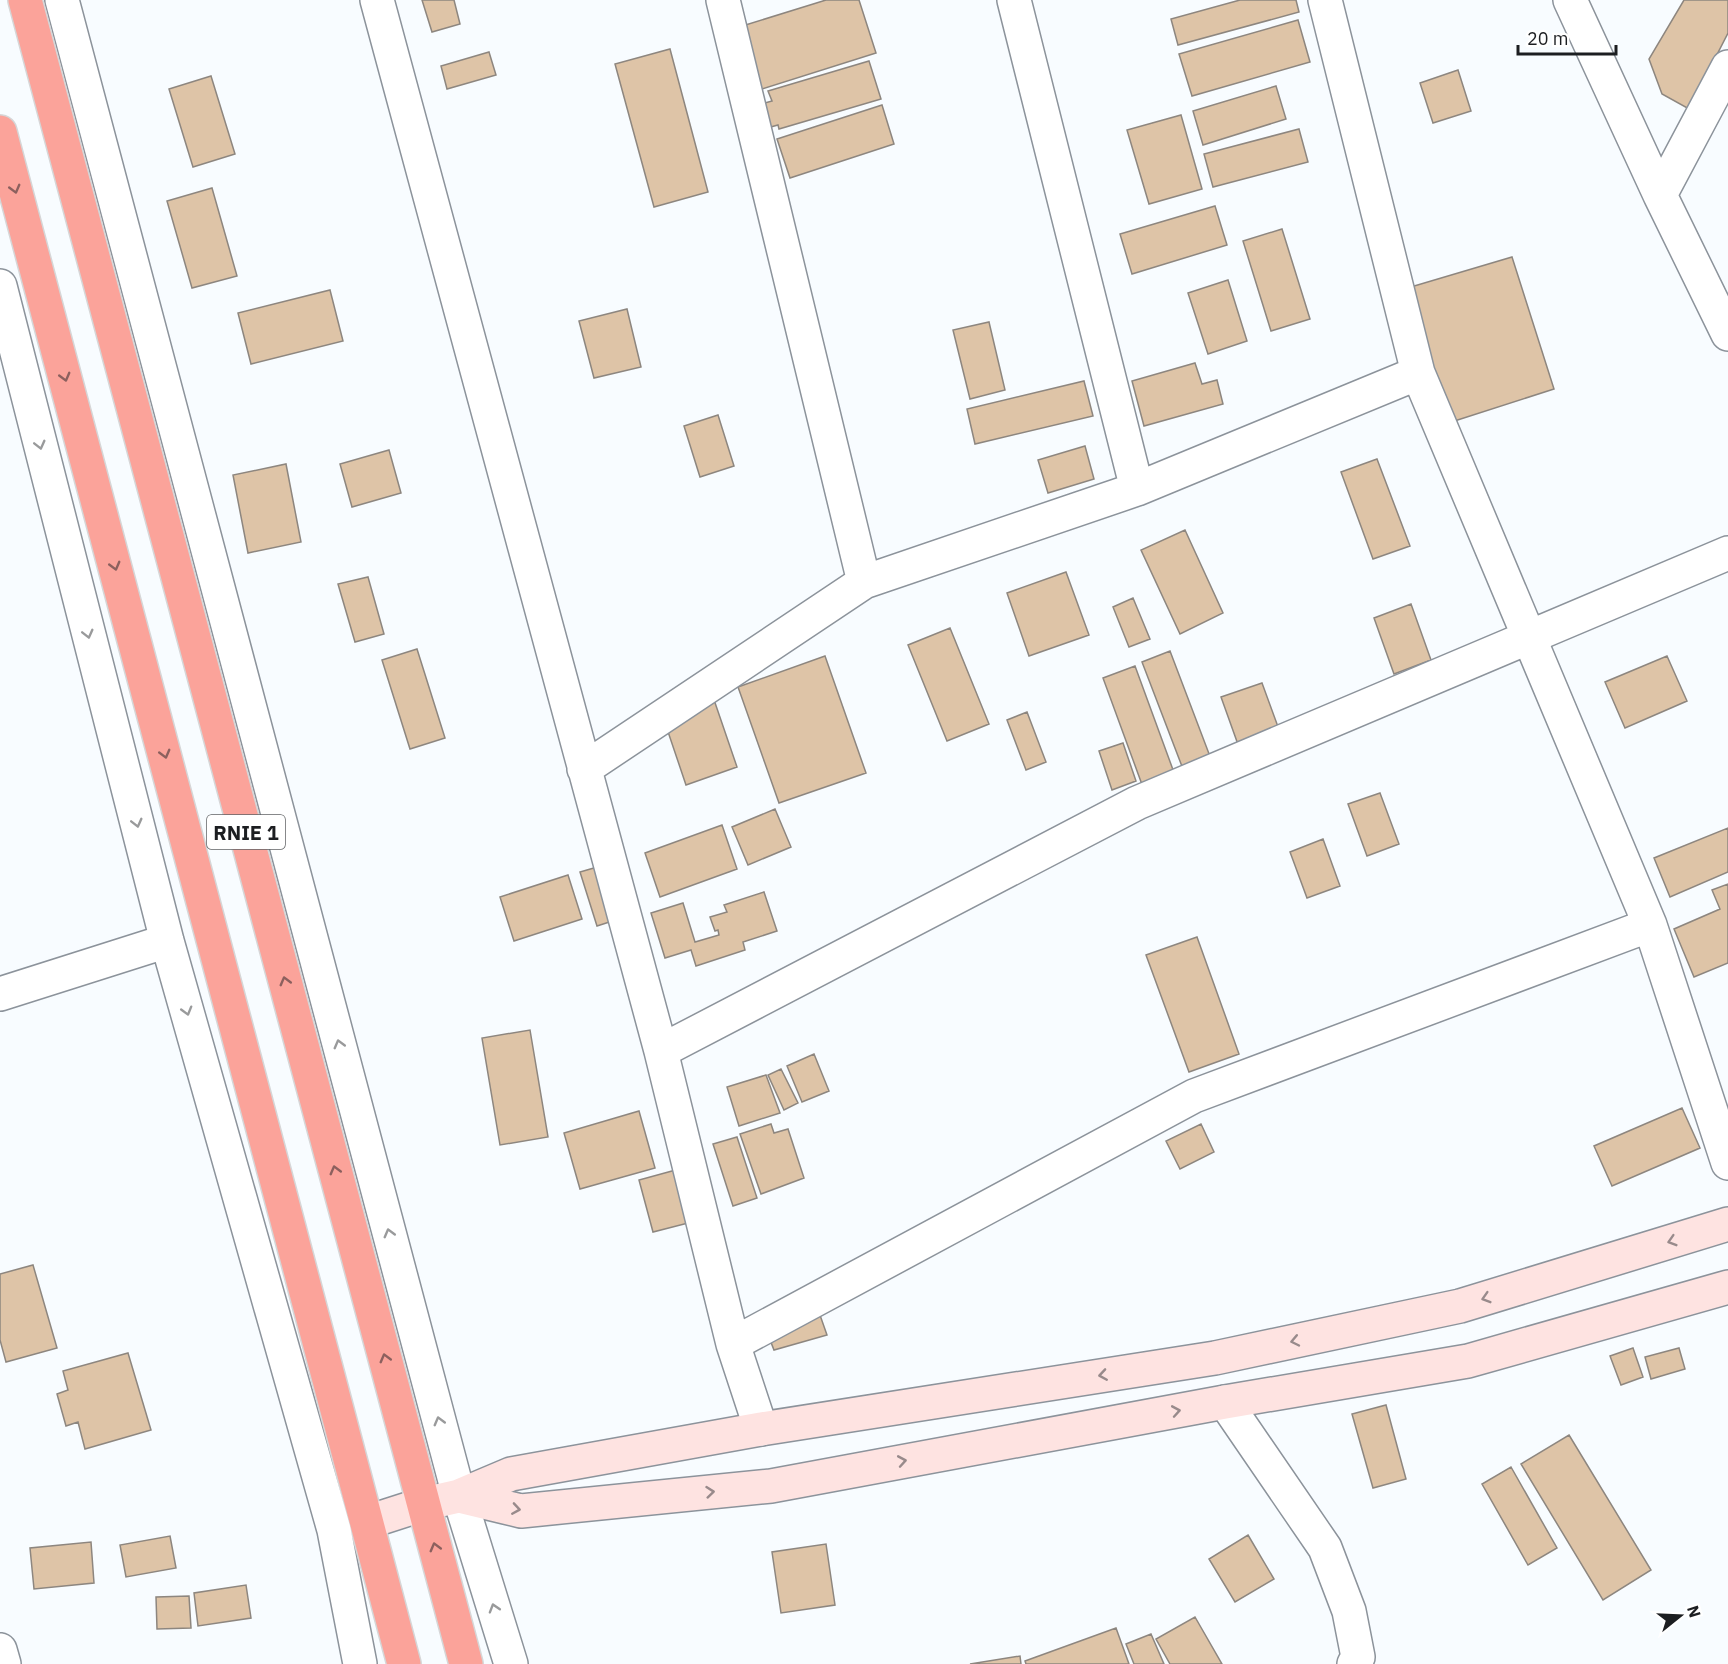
<svg xmlns="http://www.w3.org/2000/svg" width="1728" height="1664" viewBox="0 0 1728 1664" font-family="'IBM Plex Sans',sans-serif">
<rect width="100%" height="100%" fill="#f8fcff"/>
<path fill="#dec4a7" stroke="#8d867f" stroke-width="1.5" d="M422,0H454L460,24L432,32Z
M826,0H859L876,53L759,90L739,27Z
M1240,0H1296L1299,12L1178,45L1171,19Z
M1684,0H1728V33L1689,109L1662,94L1649,59Z
M1298,20L1310,62L1192,96L1179,54Z
M670,49L708,192L654,207L615,64Z
M489,52L496,75L447,89L441,66Z
M869,61L881,99L779,129L778,125L767,128L761,104L772,101L768,91Z
M1458,70L1471,111L1433,123L1420,83Z
M211,76L235,154L193,167L169,89Z
M1276,86L1286,119L1203,145L1193,111Z
M882,105L894,144L790,178L777,139Z
M1181,115L1202,189L1149,204L1127,130Z
M1299,129L1308,162L1213,187L1204,154Z
M212,188L237,276L192,288L167,201Z
M1215,206L1227,245L1132,274L1120,234Z
M1282,229L1310,319L1271,331L1243,241Z
M1512,257L1554,389L1442,425L1404,289Z
M1228,280L1247,341L1208,354L1188,293Z
M330,290L343,341L251,364L238,313Z
M627,309L641,367L594,378L579,321Z
M989,322L1005,390L970,399L953,330Z
M1195,363L1202,384L1217,380L1223,404L1144,426L1132,381Z
M1084,381L1093,416L975,444L967,409Z
M718,415L734,466L700,477L684,426Z
M1085,446L1094,479L1048,493L1038,460Z
M389,450L401,493L352,507L340,464Z
M1377,459L1410,546L1373,559L1341,472Z
M286,464L301,542L248,553L233,475Z
M1185,530L1223,613L1180,634L1141,550Z
M1066,572L1089,635L1029,656L1007,593Z
M368,577L384,634L355,642L338,584Z
M1133,598L1150,639L1129,647L1113,607Z
M1411,604L1431,660L1394,674L1374,618Z
M950,628L989,724L947,741L908,645Z
M417,649L445,738L410,749L382,660Z
M1170,651L1211,759L1183,769L1142,662Z
M825,656L866,773L779,803L738,687Z
M1667,656L1687,701L1625,728L1605,682Z
M1135,666L1176,778L1144,790L1103,678Z
M1262,683L1281,735L1240,750L1221,697Z
M711,691L737,767L686,785L660,708Z
M1027,712L1046,762L1026,770L1007,720Z
M1123,743L1136,781L1112,790L1099,751Z
M1380,793L1399,844L1367,856L1348,804Z
M775,809L791,847L748,865L732,827Z
M722,825L737,869L660,897L645,853Z
M1728,828V872L1670,897L1654,858Z
M1323,839L1340,886L1307,898L1290,852Z
M611,863L628,916L597,926L580,872Z
M568,875L582,919L514,941L500,897Z
M1728,884V963L1694,977L1674,929L1720,909L1712,890Z
M764,892L777,931L743,942L745,950L696,966L691,950L665,958L651,913L683,903L695,942L719,935L718,930L715,931L710,917L727,912L724,905Z
M1197,937L1239,1054L1189,1072L1146,955Z
M530,1030L548,1137L500,1145L482,1038Z
M814,1054L829,1091L802,1102L787,1066Z
M781,1069L798,1103L784,1110L768,1075Z
M766,1075L780,1113L739,1126L727,1087Z
M1682,1108L1700,1148L1612,1186L1594,1146Z
M639,1111L655,1168L580,1189L564,1133Z
M771,1124L774,1133L788,1129L804,1178L761,1194L740,1134Z
M1201,1124L1214,1152L1180,1169L1166,1141Z
M737,1137L757,1198L733,1206L713,1144Z
M683,1168L696,1221L653,1232L639,1180Z
M33,1265L57,1348L6,1362L0,1340V1274Z
M814,1298L827,1335L774,1350L765,1327Z
M1633,1348L1643,1377L1621,1385L1610,1356Z
M1679,1348L1685,1369L1651,1379L1645,1357Z
M128,1353L151,1430L85,1449L78,1422L66,1426L57,1394L68,1390L63,1371Z
M1386,1405L1406,1479L1373,1488L1352,1414Z
M1569,1435L1651,1570L1603,1600L1521,1464Z
M1511,1467L1557,1548L1528,1565L1482,1484Z
M1248,1535L1274,1579L1235,1602L1209,1559Z
M170,1536L176,1568L126,1577L120,1545Z
M91,1542L94,1583L34,1589L30,1548Z
M826,1544L835,1605L781,1613L772,1552Z
M246,1585L251,1618L198,1626L194,1593Z
M189,1596L191,1628L157,1629L156,1597Z
M1195,1617L1222,1664H1170L1156,1639Z
M1116,1628L1129,1664H1026L1025,1661Z
M1151,1634L1164,1664H1134L1126,1644Z
M1020,1656L1021,1664H970Z"/>
<g fill="none" stroke-linecap="round" stroke-linejoin="round">
<defs>
<path id="street" d="M62,0L459,1496L511,1664
M377,0L661,1051L733,1344L761,1429
M723,0L864,582
M1014,0L1137,489
M1325,0L1418,373L1650,925L1728,1163
M1570,0L1660,195L1728,334
M1660,195L1728,67
M0,286L167,941L334,1530L360,1664
M584,769L864,582L1137,489L1418,373
M0,994L167,941
M661,1051L1137,803L1728,553
M733,1344L1194,1096L1650,925
M1225,1402L1325,1548L1349,1611L1358,1657L1354,1664
M0,1650L4,1664"/>
<path id="secondary" d="M459,1496L521,1511L771,1486L1225,1402L1468,1361L1728,1287
M368,1522L424,1504L459,1496L511,1474L761,1429L1215,1358L1460,1306L1728,1224"/>
<path id="highway" d="M25,0L466,1664
M0,132L404,1664"/>
</defs>
<use href="#street" stroke="#8c939b" stroke-width="36"/>
<use href="#secondary" stroke="#8c939b" stroke-width="36"/>
<use href="#highway" stroke="#d6d6d7" stroke-width="36"/>
<use href="#street" stroke="#fff" stroke-width="33"/>
<use href="#secondary" stroke="#fee3e1" stroke-width="33"/>
<use href="#highway" stroke="#fba39a" stroke-width="33"/>
</g>
<defs><path id="oneway-chevron" d="M-2-3.5L2.5 0L-2 3.5" fill="none" stroke-width="1.6" stroke-linecap="round" stroke-linejoin="round" transform="scale(1.5)"/></defs>
<g stroke="#8c605e">
<use href="#oneway-chevron" transform="translate(15 189) rotate(75)"/>
<use href="#oneway-chevron" transform="translate(65 377) rotate(75)"/>
<use href="#oneway-chevron" transform="translate(115 566) rotate(75)"/>
<use href="#oneway-chevron" transform="translate(165 754) rotate(75)"/>
<use href="#oneway-chevron" transform="translate(285 981) rotate(-105)"/>
<use href="#oneway-chevron" transform="translate(335 1170) rotate(-105)"/>
<use href="#oneway-chevron" transform="translate(385 1358) rotate(-105)"/>
<use href="#oneway-chevron" transform="translate(435 1547) rotate(-105)"/>
</g>
<g stroke="#999a9b">
<use href="#oneway-chevron" transform="translate(40 445) rotate(76)"/>
<use href="#oneway-chevron" transform="translate(88 634) rotate(76)"/>
<use href="#oneway-chevron" transform="translate(137 823) rotate(76)"/>
<use href="#oneway-chevron" transform="translate(187 1011) rotate(74)"/>
<use href="#oneway-chevron" transform="translate(339 1044) rotate(-105)"/>
<use href="#oneway-chevron" transform="translate(389 1233) rotate(-105)"/>
<use href="#oneway-chevron" transform="translate(439 1421) rotate(-105)"/>
<use href="#oneway-chevron" transform="translate(494 1608) rotate(-107)"/>
</g>
<g stroke="#988a8b">
<use href="#oneway-chevron" transform="translate(1672 1241) rotate(163)"/>
<use href="#oneway-chevron" transform="translate(1486 1298) rotate(163)"/>
<use href="#oneway-chevron" transform="translate(1295 1341) rotate(168)"/>
<use href="#oneway-chevron" transform="translate(1103 1375) rotate(171)"/>
<use href="#oneway-chevron" transform="translate(1176 1411) rotate(-10)"/>
<use href="#oneway-chevron" transform="translate(902 1461) rotate(-10)"/>
<use href="#oneway-chevron" transform="translate(710 1492) rotate(-6)"/>
<use href="#oneway-chevron" transform="translate(516 1509) rotate(9)"/>
</g>
<g text-anchor="middle" dominant-baseline="central" stroke-width="6" stroke-linejoin="round" paint-order="stroke">
<rect fill="#fff" stroke="#606264" stroke-width="1.5" x="207" y="815" width="78" height="34" rx="4.5"/>
<g font-size="20" font-weight="bold" fill="#1c1e21">
<text x="246" y="832">RNIE 1</text>
</g>
</g>
<g transform="translate(1680 1616) rotate(72)" stroke="#ffffff" stroke-width="4.5" paint-order="stroke">
<path d="M0-4.5L10 22L0 15L-10 22Z" fill="#1c1e21"/>
<text y="-9" font-size="16" font-weight="bold" text-anchor="middle" fill="#1c1e21">N</text>
</g>
<path d="M1518 45v9h98v-9" fill="none" stroke="#1c1e21" stroke-width="3"/>
<text x="1527" y="45" font-size="18" fill="#1c1e21" stroke="#ffffff" stroke-width="4.5" paint-order="stroke">20 m</text>
</svg>
